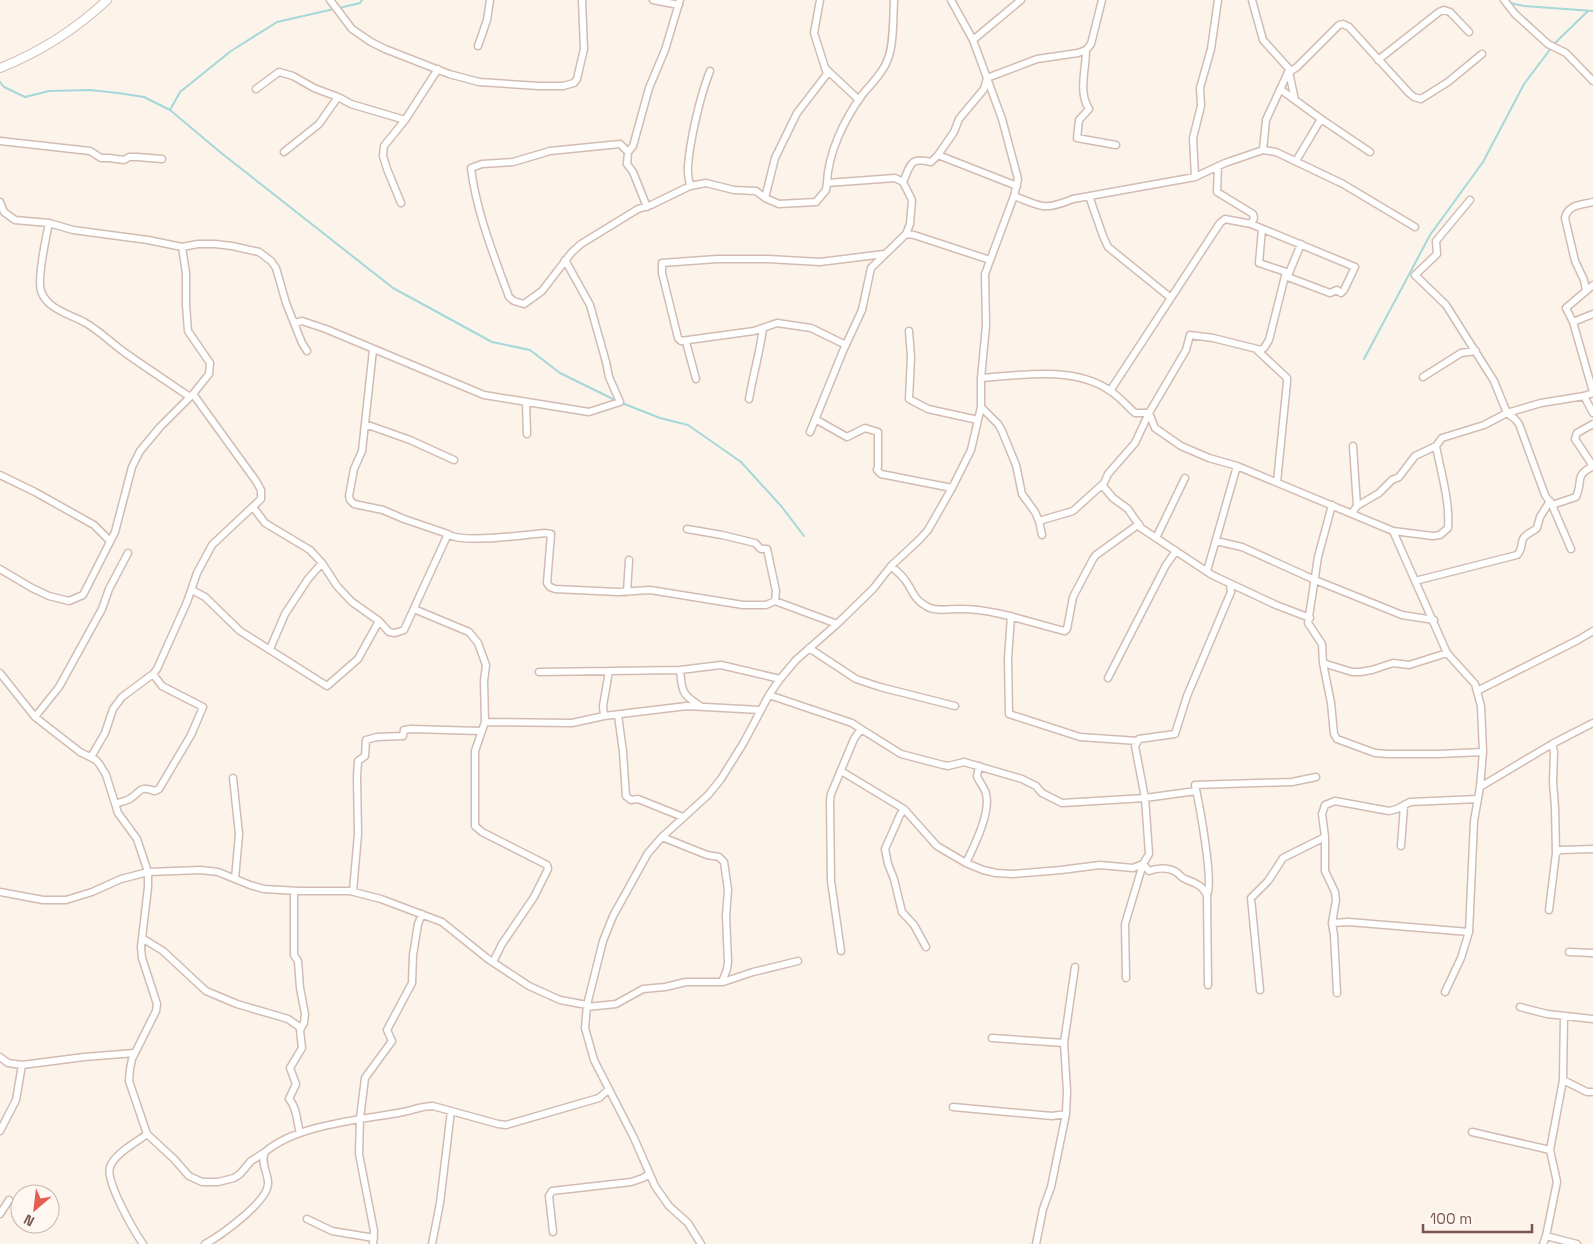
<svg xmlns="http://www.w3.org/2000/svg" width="1593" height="1244" viewBox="0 0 1593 1244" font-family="'Space Grotesk',sans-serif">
<rect width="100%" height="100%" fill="#fcf3eb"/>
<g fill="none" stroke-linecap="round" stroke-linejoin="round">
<path stroke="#a5d8d8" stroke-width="2" d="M1510,3L1524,6L1593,11
M339,8L360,3L362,0
M0,82L4,87L25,97L49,91L90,90L118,93L144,97L170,110L220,152L393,288L492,342L530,350L560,373L617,401
M170,110L180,92L231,51L277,22L334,9
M1364,359L1430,235L1483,162L1524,84L1555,43L1588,11
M622,403L660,418L688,425L741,462L782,507L804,536"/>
<defs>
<path id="minor" d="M330,0L352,29L371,42L385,49L449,74L479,82L539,86H563L574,83L577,79L584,49L582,0
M653,0L679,5
M680,0L665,50L649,88L633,146L628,152L620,144L550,151L513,162L482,164L471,168C476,211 494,256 509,297L514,301L524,304L542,291L572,252L581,244L638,209L651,205L690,186L706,183L734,190L756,191L765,198L779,204L816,202L826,190L827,183L895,178L903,182C911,164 910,157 931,162L938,155L1017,186
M1252,0L1263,40L1291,71L1297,67L1339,25L1343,24L1349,27L1409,93L1414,97L1421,99L1448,82L1482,54
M1504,0L1515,14L1548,44L1566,53L1593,81
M973,40L1021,0
M478,46L487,20L490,0
M1086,50C1086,70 1078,92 1089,109L1079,120L1077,138L1116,145
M1378,60L1439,12L1444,10L1450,12L1469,32
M826,69L859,100
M1289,72L1295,100
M256,89L279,72L293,76L314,88L338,97L351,104L405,120
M1280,89L1321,119L1370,152
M0,141L90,151L101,158H109L124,160L129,157H137L162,159
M1263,150L1266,120L1289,70
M284,152L319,124L338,97
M628,152L627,164L633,172L647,207
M938,155L954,132L959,119L984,89L987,78L1037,59L1078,53L1086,50L1091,44L1102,0
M1296,161L1321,119
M1218,166L1217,192L1253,214L1254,218L1251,224
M1195,177L1193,138L1201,106L1200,88L1211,49L1218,0
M903,182L912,200L910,224L906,234
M827,183C828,153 844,120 862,95C870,85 883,73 887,61C894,47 893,17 894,0
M690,186C689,179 687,173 688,166C690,140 700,96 710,71
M1014,196C1043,207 1043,211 1073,199L1195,177L1225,163L1263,150L1276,152L1343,184L1415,227
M1089,196L1103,236L1108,247L1171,298
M765,198L775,158L797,113L827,74L814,33L820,0
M1470,200L1436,241L1437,254L1415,275L1446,305L1494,381L1507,413L1515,419L1519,424L1545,495L1552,505L1576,497C1584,480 1573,477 1593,466
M0,202L4,212L15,220L49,223L73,230L148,240L182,247L198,244H215L232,246L259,252L271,261L276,268L286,303L302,343L307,351
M401,203L387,169L383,156L384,146L405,120L438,69
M49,223C46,237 37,279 41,291C47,309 69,314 84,322C100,331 109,341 124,352C145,367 168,382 190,397
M1262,229L1259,263L1289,273
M1286,275L1289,273L1301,244
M1593,285L1566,308L1573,322L1593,392
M1586,290L1584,280L1575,261L1565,218C1568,204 1582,205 1593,202
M1573,322L1593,314
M295,323L302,321L326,329L484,395L589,412L620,402L609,377L606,362L590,305L565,260
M909,331L911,357L909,399L928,409L978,420
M686,342L696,379
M846,345L811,328L777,323L754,331L681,341L678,338L662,273V263L717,259H768L820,262L884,254
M373,350L362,451L354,469L349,496L350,500L354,504L383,510L404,519L448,534C461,544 525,535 544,533L551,534L547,583L550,587L555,589L618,592L650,590L743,605H766L775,601L837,624
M1257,350L1287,378V382L1277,482
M1423,377L1461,353L1476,351
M981,378C1022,375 1073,366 1109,390C1119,396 1127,406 1135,413H1149L1155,428L1181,446L1209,458L1237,466L1393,531L1433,536L1440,535L1448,528C1450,501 1441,473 1436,446
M1584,396L1593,413
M749,399C753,375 760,352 763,328
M526,403L527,434
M981,407L998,424L1002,431L1016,465L1022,494L1035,512L1039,521L1042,535
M815,419L847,437L865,428L878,432V466L877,470L881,474L952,488
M365,424L410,440L454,460
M810,432L843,351L862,310L871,268L906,234L914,235L990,260
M1353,446L1357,506
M1593,466L1575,439L1577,433L1593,424
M0,475L35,492L94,525L109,540
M1102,485L1113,498L1128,509L1141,528L1212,575L1276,605L1310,618
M1332,505L1318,557L1308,623L1322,644L1323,663L1331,703L1334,734L1337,739L1375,753L1388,754H1438L1483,752
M1552,505L1571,549
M253,507L265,523L310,550L322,563L337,586L352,602L379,621L389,632L395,633L404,630L448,534
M1352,513L1357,506L1379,493L1392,480L1399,477L1415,456L1436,446L1442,438L1484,425L1507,413L1541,403L1584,396L1593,393
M1039,521L1073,511L1104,483L1108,474L1135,443L1149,413L1186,350L1190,335L1213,338L1261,350L1264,348L1269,340L1285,276L1330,293L1337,290L1341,293L1344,290L1355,267L1251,224L1225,219L1220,223L1110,391
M687,529L722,535L755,543L761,549H767L776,591L775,601
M1393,531L1447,653L1475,684L1481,706L1483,752L1480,787L1474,821L1469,932L1461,958L1445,992
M1156,538L1185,478
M1216,541L1242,547L1315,580L1402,615L1434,620
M891,566C895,570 901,574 905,580C912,589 914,600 926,606C935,612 949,609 960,609C997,609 1030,623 1065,631L1067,629L1073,597L1093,559L1096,555L1139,524
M0,569L32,588L49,596L69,601L83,595L115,532L132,467L140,451L160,427L193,394L209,374L210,363L188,331L186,305V273L182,247
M1207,571L1237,466
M1415,581L1517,555C1523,549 1520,546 1523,539C1525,534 1533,532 1537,528L1540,517L1550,501
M192,590L205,597L240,631L327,686L358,659L379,621
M627,592L629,560
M414,609L469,632L478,643L486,665L484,681L485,722L475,751V826L482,832L547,865L548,869L534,897L502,944L493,962
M1011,616L1008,659L1009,714L1080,737L1138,741
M809,648L856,679L880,687L955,706
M270,649L285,614L308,579L322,563
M1323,663L1352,672H1360L1372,670L1393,663L1409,665L1447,653
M680,670C682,690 681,694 699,705
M539,672L680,670L721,665L780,679
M0,673L35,717L80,752L96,760L100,765L106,775L118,813L137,839L148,872V887L141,947L142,958L157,1004L156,1011L132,1059L130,1069L129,1081L147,1134L174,1159L189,1176L202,1182H218L234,1178L240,1174L251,1161L265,1152
M1108,678L1166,565L1176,551
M1477,691L1578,640L1593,631
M769,695L852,723L861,729L854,739L831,794L830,801L831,881L841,951
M618,715L623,752L626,796L631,800L638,799L683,817
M604,716L603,706L609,671
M35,717L59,687L102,609L109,589L128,553
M485,722L572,723L604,716L687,706L760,710
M861,729L901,754L943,765L948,766L964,762L1022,779L1036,786L1042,793L1062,803L1145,798L1196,791
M1552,744L1554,752L1553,782L1555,807L1556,853L1560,850L1593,849
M91,757L105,733L113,709L122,697L153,674L157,669L187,602L197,573L212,545L261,499V490L256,481L193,394
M841,771L904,809L937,846L966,863L983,870L996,873L1013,874L1061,870L1100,865L1133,868L1143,864L1149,871C1157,868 1168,867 1176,872C1180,874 1181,878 1185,879C1195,883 1202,885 1207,895L1208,985
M233,778L239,834L235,879
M1480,787L1552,744L1593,723
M115,804C120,802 127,801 131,798C143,790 138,786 155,791L159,789L191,735L203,707L162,686L153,674
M904,809L900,815L885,849L888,864L894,879L902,912L914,925L926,947
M662,837L707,855L719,857L724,862L728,890L726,916L728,962L727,969L722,982
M1401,846L1404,806
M966,863C974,846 991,813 986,794C985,788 979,782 977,776L979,766
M294,891V955L298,961L300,988L305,1014L304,1023L300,1030L302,1048L290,1068L296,1084L289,1099C297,1107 297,1123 300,1133
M353,891L358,834L357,777L358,761L365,756L366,740L377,737L403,736L404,730L411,729L481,731
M0,892L43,900H66L92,892L121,879L148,872L201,870L218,872L250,885L264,889L299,891H350L381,899L442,922L488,959L529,986L560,1000L587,1005
M1207,895C1214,882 1199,803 1195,785L1292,782L1316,777
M1549,910L1556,853
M1332,923L1349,922L1469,932
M142,938L163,951L206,991L237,1004L288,1019L301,1028
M1569,952L1593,953
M1126,978L1125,924L1143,864L1149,854L1145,798L1135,746L1139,739L1175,734L1187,696L1231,592L1230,584
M1260,990L1251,898L1268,881L1283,858L1325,837
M1337,993L1334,935L1332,923L1336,900L1335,892L1325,871V837L1322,814L1325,805L1335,801L1389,811L1397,809L1410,802L1478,799
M587,1007L616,1004L643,989L665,987L686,982H723L753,972L798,961
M1520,1007L1547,1014L1593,1019
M1564,1016L1563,1080L1550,1150L1557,1182L1546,1236L1577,1244
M992,1038L1064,1043
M0,1057L8,1063L22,1065L84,1057L135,1053
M1563,1080L1587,1092H1593
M953,1107L1052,1116L1066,1114
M0,1131L16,1100L22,1065
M1472,1132L1550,1150
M0,1214L9,1200
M307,1219L332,1231L374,1238
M553,1232L549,1196L552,1191L631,1182L643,1178L649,1174
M143,1244C134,1231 105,1181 110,1167C115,1153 136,1143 147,1134
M205,1244C220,1236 269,1201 268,1183C268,1173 260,1162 265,1152C298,1124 361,1120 403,1112C413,1110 422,1106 433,1106L498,1124L506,1125L599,1098L609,1089
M373,1244L374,1231L359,1154L360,1118L365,1078L392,1041L387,1030L412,983L413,955L418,924L422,914
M432,1244L440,1203L451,1111
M701,1244L688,1223L669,1206L655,1186L634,1138L594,1060L585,1028L587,1005L603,941L613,916L648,853L662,837L708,795L721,779L744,742L769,695L780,679L796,660L837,624L873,589L891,566L920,539L928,530L952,488L971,450L981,407V378L986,326L985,274L1014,196L1018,179L1002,119L987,78L973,40L951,0
M1036,1244L1043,1209L1051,1187L1066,1114L1067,1091L1064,1043L1075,967
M1543,1244L1546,1236"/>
<path id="tertiary" d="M0,68C40,52 75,30 107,0"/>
</defs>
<use href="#minor" stroke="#d2bcb2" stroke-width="9"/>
<use href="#tertiary" stroke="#d2bcb2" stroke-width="10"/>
<use href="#minor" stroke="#fff" stroke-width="6"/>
<use href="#tertiary" stroke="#fff" stroke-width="8"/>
</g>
<g transform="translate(35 1209) rotate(208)"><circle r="24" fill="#fff8f2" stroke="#c9b7b0"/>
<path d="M0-4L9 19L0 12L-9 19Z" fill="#e35e53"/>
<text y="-8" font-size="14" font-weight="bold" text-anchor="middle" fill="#78564d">N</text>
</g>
<path d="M1423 1224v8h109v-8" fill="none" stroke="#78564d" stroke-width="2.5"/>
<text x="1430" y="1224" font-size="15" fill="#78564d" stroke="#fff8f2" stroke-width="4" paint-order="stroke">100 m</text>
</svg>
